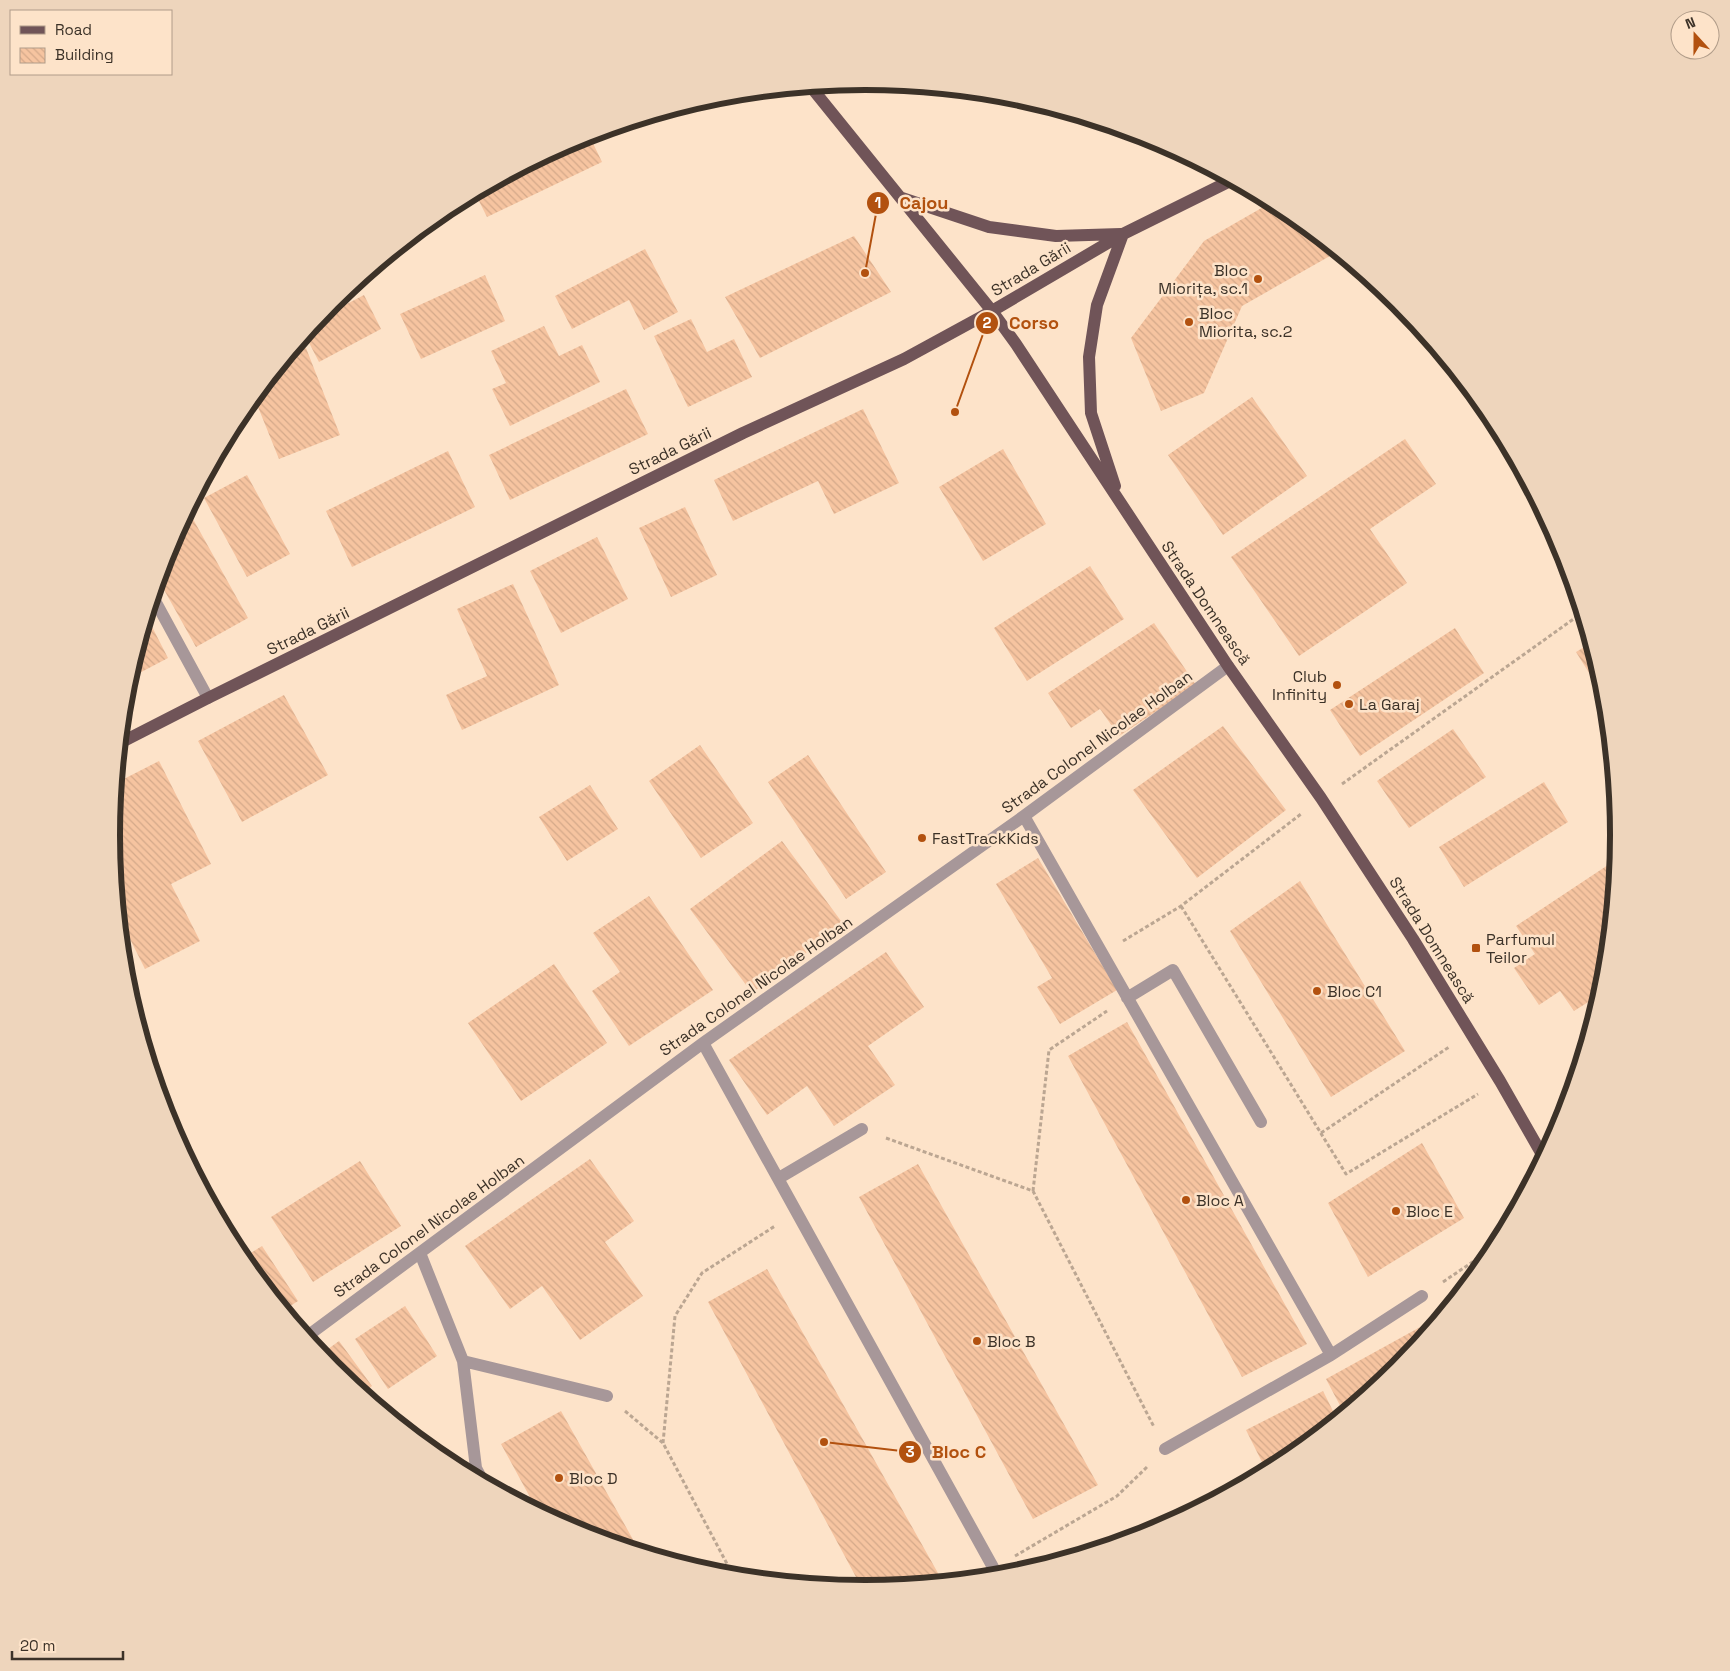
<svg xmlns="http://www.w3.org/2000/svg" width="1730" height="1671" viewBox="0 0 1730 1671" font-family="'Space Grotesk',sans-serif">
<defs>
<pattern id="building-back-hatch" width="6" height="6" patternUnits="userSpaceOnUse" patternTransform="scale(1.25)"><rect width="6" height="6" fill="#f6c4a0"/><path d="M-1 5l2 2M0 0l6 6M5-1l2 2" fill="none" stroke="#d4a98a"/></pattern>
</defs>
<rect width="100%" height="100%" fill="#fde3c9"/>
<path fill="url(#building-back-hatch)" d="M589,135L602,162L487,217L475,193L577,139Z
M1272,202L1284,209L1337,252L1242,306L1204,393L1161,411L1131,338L1204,241Z
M854,236L891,292L760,358L725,297Z
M645,249L678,312L644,330L629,300L572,329L555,296Z
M485,275L505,321L421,359L400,314Z
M364,295L381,329L319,362L305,335L318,319Z
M691,319L707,352L734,339L752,377L688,407L654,336Z
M544,326L559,356L582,345L600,382L510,426L492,389L506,383L491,351Z
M306,348L340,435L279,459L254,397L288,355Z
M626,389L648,434L510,500L489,455Z
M1252,397L1307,476L1223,535L1168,455Z
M863,409L899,483L834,514L818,481L733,521L714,480Z
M1405,439L1436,484L1370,529L1407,583L1299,656L1231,557Z
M1003,449L1046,524L983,561L939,487Z
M448,451L475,507L352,567L326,511Z
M247,475L290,554L247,577L204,498Z
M685,507L717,575L671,597L639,528Z
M188,510L248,618L196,647L158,579L168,547Z
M597,537L628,599L561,633L530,571Z
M1090,566L1124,619L1027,681L994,628Z
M513,584L559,685L462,730L446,695L487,676L457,609Z
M147,617L168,658L128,679L138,645Z
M1154,623L1196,685L1119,736L1100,709L1071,728L1048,693Z
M1455,628L1484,673L1360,756L1330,710Z
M1591,643L1605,689L1606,700L1576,652Z
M284,695L328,775L242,822L198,741Z
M1223,726L1286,810L1197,878L1133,790Z
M1453,729L1486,777L1409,828L1377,781Z
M700,745L753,823L701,858L649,781Z
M808,755L886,872L846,899L768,782Z
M159,761L211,864L171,884L200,941L145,969L119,917L111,835L116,783Z
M1544,782L1568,822L1464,887L1439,847Z
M590,785L618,829L567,861L539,817Z
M782,841L844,925L752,993L690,909Z
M1038,858L1117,990L1060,1024L1037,987L1052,978L996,884Z
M1617,859L1605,983L1601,994L1574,1011L1560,991L1539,1005L1514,968L1535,954L1516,926Z
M1300,881L1405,1051L1331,1097L1230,931Z
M649,896L713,990L629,1046L592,991L620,972L593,933Z
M886,952L924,1007L868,1046L895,1085L834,1126L807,1086L767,1115L729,1060Z
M554,964L607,1043L521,1101L468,1023Z
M1127,1022L1307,1344L1242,1377L1068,1056Z
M1422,1143L1464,1218L1368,1277L1328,1203Z
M590,1159L634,1221L605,1242L643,1296L580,1340L542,1286L510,1309L465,1246Z
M360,1161L401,1226L313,1282L271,1217Z
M918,1164L1098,1485L1033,1519L859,1197Z
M262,1246L298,1301L284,1310L241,1259Z
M767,1269L943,1582L863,1590L708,1302Z
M405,1306L437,1356L388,1389L355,1339Z
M1442,1315L1398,1369L1344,1413L1326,1379Z
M339,1341L372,1386L362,1394L331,1369L320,1355Z
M1323,1391L1337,1419L1284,1463L1267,1472L1246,1430Z
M561,1411L640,1552L576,1532L538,1512L501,1444Z"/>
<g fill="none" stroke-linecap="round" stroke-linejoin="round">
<path stroke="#bba692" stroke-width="3" stroke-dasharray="4 2.5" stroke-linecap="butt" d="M1342,784L1582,613
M1181,906L1346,1174L1478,1094
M1123,941L1181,906L1301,814
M1321,1133L1449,1047
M886,1138L1033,1191L1154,1427
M1033,1191L1049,1050L1107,1011
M1443,1282L1496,1246
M625,1411L663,1443L734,1577
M663,1443L675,1316L702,1273L775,1226
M1015,1556L1117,1496L1148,1466"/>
<path stroke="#a79799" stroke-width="12" d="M153,597L208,698
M1024,816L1331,1355
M1127,998L1173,970L1261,1122
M703,1043L994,1569
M779,1178L862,1129
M420,1253L463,1361L476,1468L484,1483
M306,1337L703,1043L1024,816L1228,666
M463,1361L607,1396
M1165,1449L1331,1355L1422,1296"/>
<path stroke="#705458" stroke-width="12" d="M811,87L992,311L1016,344L1228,666L1321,798L1413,939L1500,1081L1544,1158
M902,198L989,227L1056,236L1121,234
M1115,486L1091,413L1089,357L1097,305L1123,234
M120,743L208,698L743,433L904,359L992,311L1123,234L1232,180"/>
</g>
<g fill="#b2510f" stroke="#fde3c9" stroke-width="2">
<circle cx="1258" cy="279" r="5"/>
<circle cx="1189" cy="322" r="5"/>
<circle cx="1337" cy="685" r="5"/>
<circle cx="1349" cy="704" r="5"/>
<circle cx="922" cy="838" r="5"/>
<rect x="1471" y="943" width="10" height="10" rx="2.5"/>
<circle cx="1317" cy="991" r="5"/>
<circle cx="1186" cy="1200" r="5"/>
<circle cx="1396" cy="1211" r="5"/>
<circle cx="977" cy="1341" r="5"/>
<circle cx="559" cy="1478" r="5"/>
</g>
<g text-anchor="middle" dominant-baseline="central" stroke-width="5" stroke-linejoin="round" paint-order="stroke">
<g font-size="16" fill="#3c3228" stroke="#fde3c9">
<text transform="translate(1031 269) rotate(-31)">Strada Gării</text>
<text transform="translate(670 451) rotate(-26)">Strada Gării</text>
<text transform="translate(1206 603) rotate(56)">Strada Domnească</text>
<text transform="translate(308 631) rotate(-26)">Strada Gării</text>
<text transform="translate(1097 742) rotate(-36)">Strada Colonel Nicolae Holban</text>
<text transform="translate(1432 940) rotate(58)">Strada Domnească</text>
<text transform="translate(756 986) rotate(-35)">Strada Colonel Nicolae Holban</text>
<text transform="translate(429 1226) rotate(-36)">Strada Colonel Nicolae Holban</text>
</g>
<g font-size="16" fill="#3c3228" stroke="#fde3c9" text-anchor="start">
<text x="1248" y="270" text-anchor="end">Bloc<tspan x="1248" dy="18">Miorița, sc.1</tspan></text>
<text x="1199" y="313">Bloc<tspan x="1199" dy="18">Miorita, sc.2</tspan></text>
<text x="1327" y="676" text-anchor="end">Club<tspan x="1327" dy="18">Infinity</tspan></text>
<text x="1359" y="704">La Garaj</text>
<text x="932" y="838">FastTrackKids</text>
<text x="1486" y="939">Parfumul<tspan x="1486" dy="18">Teilor</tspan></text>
<text x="1327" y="991">Bloc C1</text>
<text x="1196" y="1200">Bloc A</text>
<text x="1406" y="1211">Bloc E</text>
<text x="987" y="1341">Bloc B</text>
<text x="569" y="1478">Bloc D</text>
</g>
</g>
<path d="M0 0H1730V1671H0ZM120 835a745 745 0 1 1 1490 0a745 745 0 1 1-1490 0Z" fill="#eed5bc" fill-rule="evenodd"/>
<path fill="none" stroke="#3c3228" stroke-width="6" d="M120 835a745 745 0 1 1 1490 0a745 745 0 1 1-1490 0Z"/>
<path fill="none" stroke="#b2510f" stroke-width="2" d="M865 273L878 203M955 412L987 323M824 1442L910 1452"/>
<g fill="#b2510f" stroke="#fde3c9" stroke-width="2">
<circle cx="865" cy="273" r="5"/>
<circle cx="955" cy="412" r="5"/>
<circle cx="824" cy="1442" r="5"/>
<circle cx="878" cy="203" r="12"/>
<circle cx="987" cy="323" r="12"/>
<circle cx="910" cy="1452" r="12"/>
</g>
<g font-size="15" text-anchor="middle" font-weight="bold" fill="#fff">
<text x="878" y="208">1</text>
<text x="987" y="328">2</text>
<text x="910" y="1457">3</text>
</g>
<g font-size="18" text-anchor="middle" font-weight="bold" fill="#b2510f" stroke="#fde3c9" stroke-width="5" stroke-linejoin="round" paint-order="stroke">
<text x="924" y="209">Cajou</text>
<text x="1034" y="329">Corso</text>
<text x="959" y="1458">Bloc C</text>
</g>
<rect x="10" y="10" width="162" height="65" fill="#fde3c9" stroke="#b09c89"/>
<rect x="20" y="26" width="25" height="8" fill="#705458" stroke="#b09c89"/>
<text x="55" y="35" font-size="15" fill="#3c3228">Road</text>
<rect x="20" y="48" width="25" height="15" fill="url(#building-back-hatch)" stroke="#b09c89"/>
<text x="55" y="60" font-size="15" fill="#3c3228">Building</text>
<g transform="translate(1695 35) rotate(339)"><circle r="24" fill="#fde3c9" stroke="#b09c89"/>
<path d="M0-4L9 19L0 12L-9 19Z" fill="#b2510f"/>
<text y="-8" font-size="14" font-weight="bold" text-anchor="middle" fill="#3c3228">N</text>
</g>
<path d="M12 1651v8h111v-8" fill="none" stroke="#3c3228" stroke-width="2.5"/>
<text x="20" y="1651" font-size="15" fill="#3c3228" stroke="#fde3c9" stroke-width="4" paint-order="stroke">20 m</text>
</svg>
